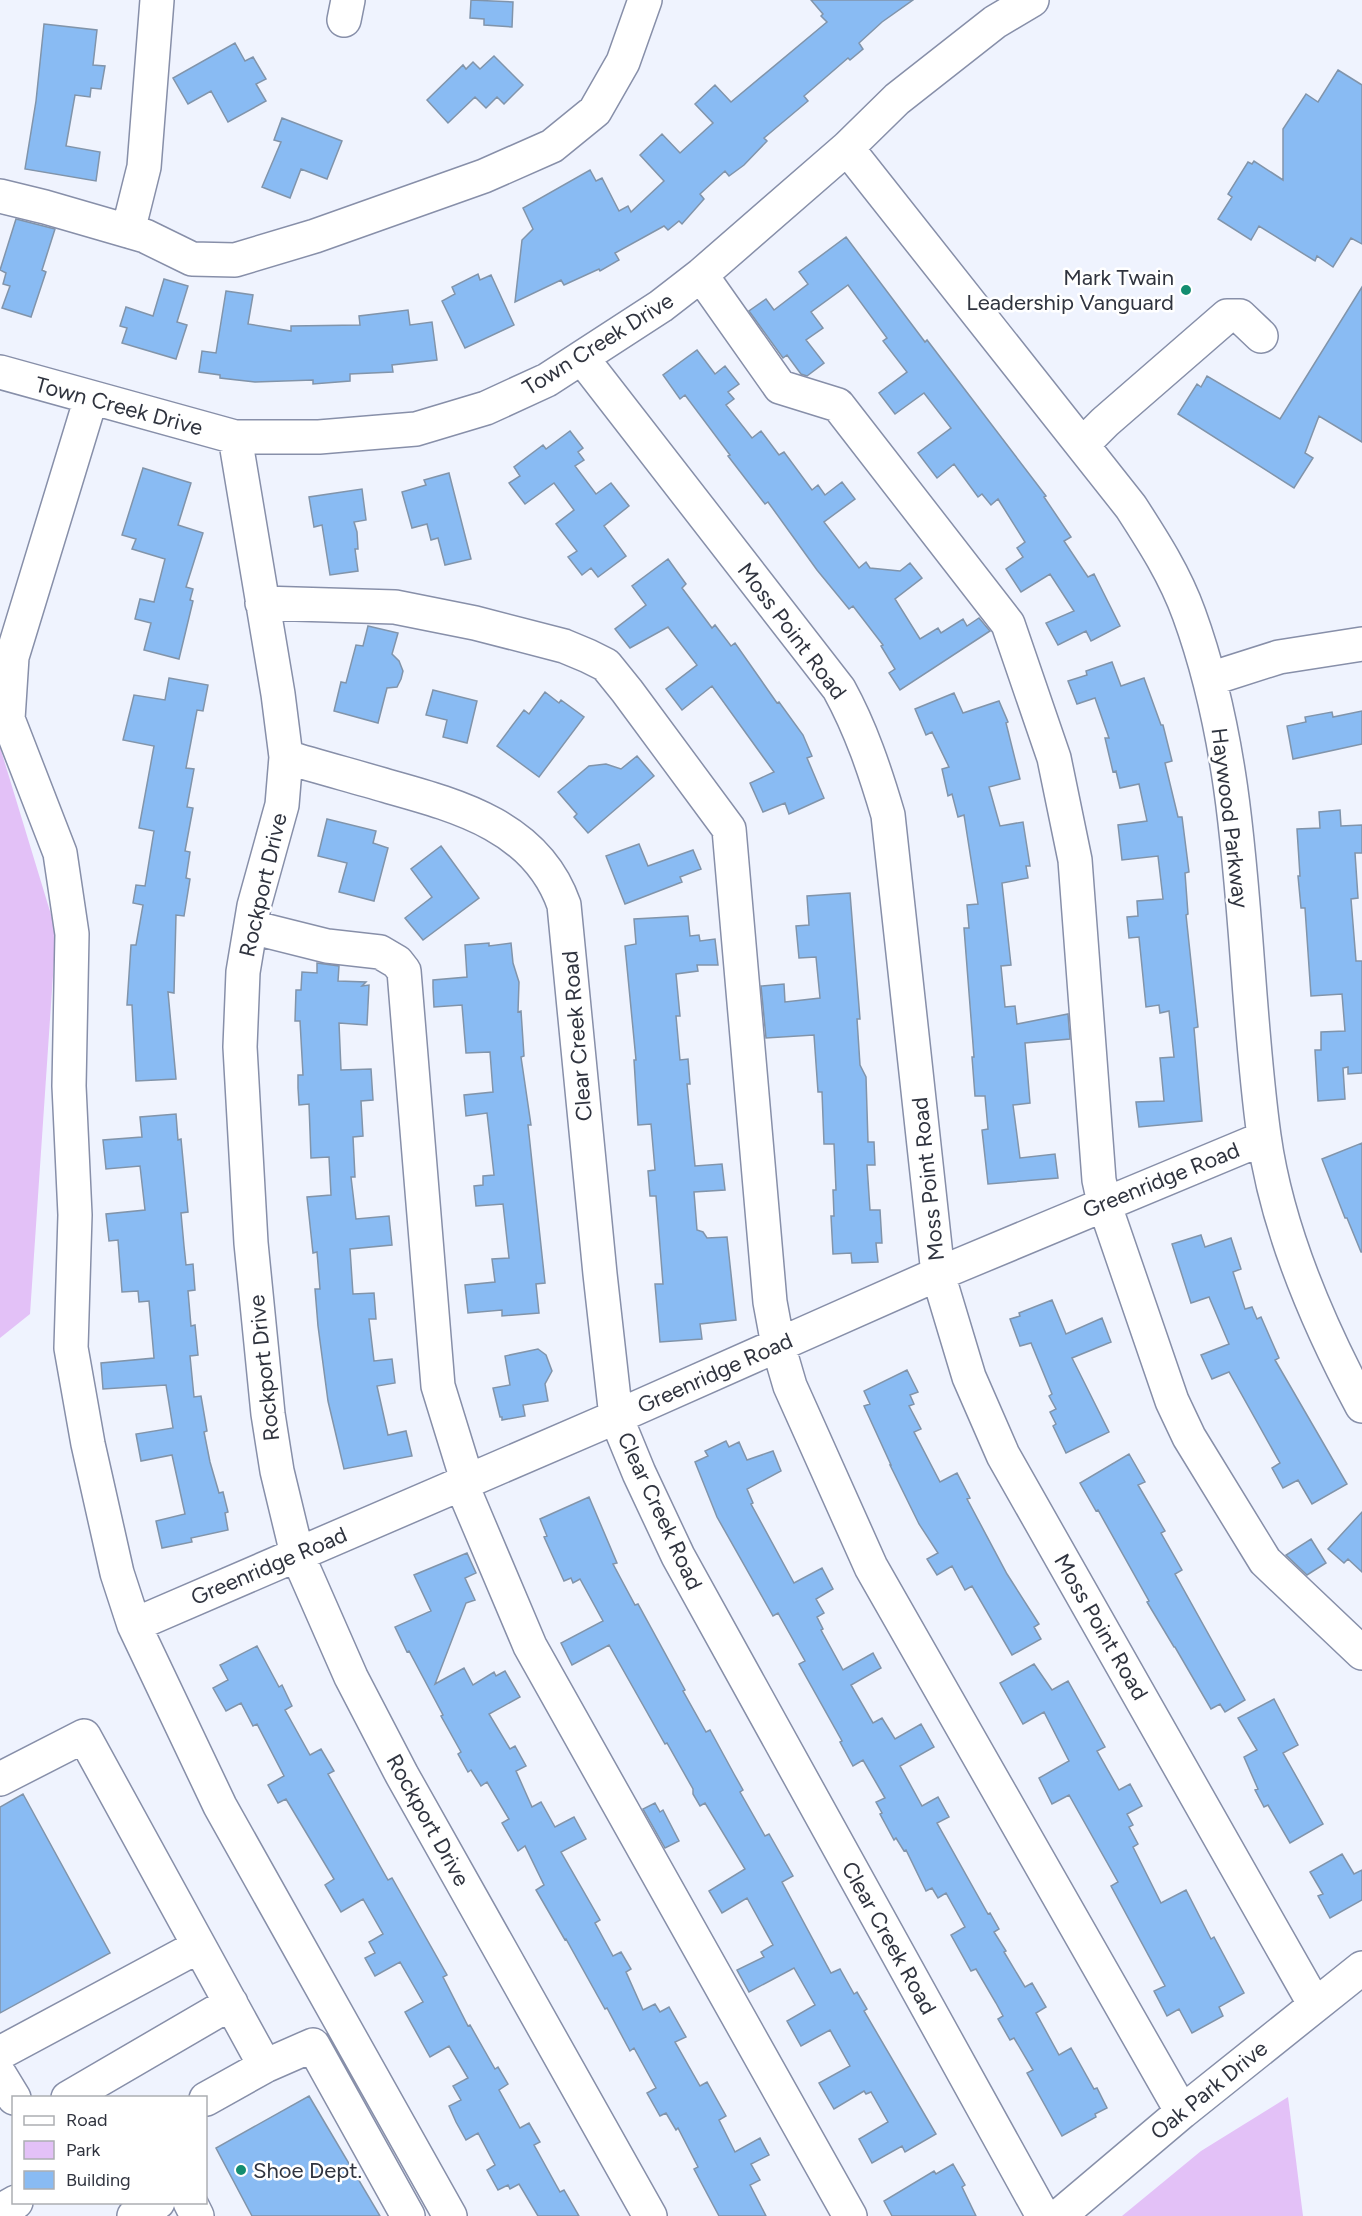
<svg xmlns="http://www.w3.org/2000/svg" width="1362" height="2216" viewBox="0 0 1362 2216" font-family="Figtree,sans-serif">
<rect width="100%" height="100%" fill="#eff3fe"/>
<path fill="#e3c1f7" d="M0,747L56,931L30,1314L0,1338Z
M1288,2097L1303,2216H1122L1201,2151Z"/>
<path fill="#89bbf3" stroke="#8194aa" stroke-width="1.5" d="M471,0L513,2L512,27L484,25V19L470,18Z
M811,0H913L882,22L859,43L863,49L850,60L848,58L804,96L808,101L764,138L767,141L744,165L729,176L725,171L700,194L704,199L682,224L679,221L668,230L664,226L615,253L619,260L600,271L599,269L564,285L561,280L515,302L522,240L533,229L523,208L590,170L596,181L602,178L619,211L628,206L631,212L664,181L640,155L662,134L680,153L713,123L695,104L715,85L731,102L827,22L821,16L823,14Z
M44,24L97,30L93,65L105,66L101,89L91,88L90,97L75,95L66,146L100,152L96,181L25,169L36,101Z
M235,43L245,61L253,57L266,79L256,84L266,101L228,122L211,91L188,104L173,78Z
M494,56L523,85L504,104L497,97L486,108L475,97L448,123L427,100L463,65L466,69L473,62L480,69Z
M1338,70L1362,85V244L1351,238L1333,267L1317,256L1315,261L1259,226L1251,240L1218,219L1232,197L1228,194L1248,162L1252,164L1254,161L1283,180V129L1306,94L1318,102Z
M282,118L342,141L327,179L301,169L290,198L262,187L281,142L274,140Z
M16,219L55,229L42,270L46,272L31,317L2,308L10,286L3,284L6,273L0,270Z
M846,237L925,342L927,340L1046,496L1044,497L1071,537L1064,541L1088,577L1094,574L1120,626L1091,641L1086,631L1058,645L1046,623L1074,611L1050,574L1021,592L1006,569L1023,557L1017,548L1025,542L998,499L991,505L982,494L978,497L954,464L937,478L918,453L951,428L924,393L895,414L879,393L907,372L883,341L887,338L848,285L811,312L823,328L806,340L824,363L807,376L801,374L787,355L783,358L749,311L766,299L774,310L808,284L799,272Z
M478,274L480,280L491,275L514,325L465,348L442,301L455,294L452,287Z
M164,279L188,286L177,322L187,325L176,359L122,343L127,328L120,326L126,307L153,316Z
M1362,287V442L1319,416L1305,453L1313,458L1294,488L1178,414L1197,384L1201,387L1207,376L1280,419Z
M226,291L253,295L248,324L291,331V326L360,325L359,316L408,310L410,325L432,322L437,360L392,365L393,372L350,374V381L313,384V380L255,382L220,378V375L199,372L202,351L216,353Z
M697,350L715,374L725,366L739,384L728,392L734,399L726,405L752,438L761,431L779,455L784,452L812,490L818,485L825,495L842,482L855,499L824,522L859,568L866,562L870,568L900,571L910,563L922,578L895,599L920,639L938,628L941,633L963,619L967,626L979,618L990,631L900,690L889,673L895,669L881,646L883,645L853,606L849,609L817,570L768,502L765,504L728,456L730,455L685,395L680,399L663,375Z
M570,431L583,448L578,452L584,460L575,466L596,494L611,483L629,506L604,526L626,556L598,577L591,568L582,575L568,557L577,551L556,524L574,510L554,483L525,504L509,483L520,476L514,467L543,445L546,449Z
M143,468L191,483L178,525L203,533L186,587L193,589L190,600L193,601L179,659L144,650L151,623L135,619L140,599L154,602L165,559L132,549L136,539L122,535Z
M449,473L471,559L445,565L438,538L431,540L427,524L412,528L402,492L426,485L424,480Z
M362,489L366,520L354,522L357,532L358,549H355L358,571L330,575L322,525L314,527L309,497Z
M668,559L686,584L682,588L712,628L715,625L731,646L735,643L777,703L779,702L803,735L812,756L807,758L824,798L789,814L785,803L763,812L750,783L774,772L712,686L682,710L666,689L697,665L668,627L630,648L615,629L646,605L632,586Z
M368,626L398,633L392,654L399,661L403,671L401,679L397,687L387,688L378,723L334,711L341,682L346,683L356,645L363,646Z
M1112,662L1121,686L1144,678L1161,725H1163L1172,761L1165,763L1178,817H1182L1189,872L1185,873L1188,914L1186,915L1198,1027L1194,1028L1202,1121L1139,1127L1136,1102L1164,1101L1160,1058L1174,1057L1169,1011L1160,1013L1159,1005L1146,1007L1139,937L1129,938L1127,917L1138,916L1137,901L1163,899L1158,856L1122,860L1118,825L1147,821L1139,784L1120,788L1116,771L1113,772L1105,738H1109L1095,698L1077,704L1068,681L1087,675L1086,671Z
M169,678L208,685L203,711L197,710L186,768L194,769L187,807L193,808L185,851L190,852L186,878L190,879L184,916L176,915L174,993L168,992L176,1079L136,1081L132,1005H127L131,945H136L143,905L133,903L136,885L145,886L154,831L139,828L154,746L123,740L134,695L165,700Z
M433,690L477,701L467,743L443,737L447,720L426,715Z
M545,692L559,703L561,700L584,717L539,777L497,746L524,710L529,714Z
M954,693L963,713L999,701L1008,722L1006,723L1020,779L989,787L1000,826L1023,822L1030,866H1026L1028,878L1002,883L1011,965L1001,966L1005,1007L1015,1006L1017,1024L1068,1014L1070,1039L1025,1043L1030,1103L1013,1105L1020,1158L1055,1154L1058,1178L988,1184L982,1130L988,1129L985,1096H975L972,1057H974L964,928H969L967,905L978,904L964,815L958,817L952,794L948,796L942,769L949,767L932,732L926,735L915,709Z
M1362,711V744L1293,759L1287,726L1306,722L1305,717L1332,712L1333,717Z
M637,756L654,776L588,833L574,817L577,814L558,792L589,766L606,764L621,769Z
M1340,810L1341,826L1362,825V853H1355L1358,898L1351,899L1356,961H1362V1073L1348,1074V1067L1343,1068L1345,1099L1318,1101L1315,1050H1321V1032L1345,1031L1342,994L1311,996L1305,908H1301L1298,876H1300L1297,829L1320,828L1319,812Z
M327,819L376,831L373,843L388,848L374,901L339,892L347,863L318,856Z
M639,844L648,866L693,850L701,869L680,877L682,882L625,904L606,856Z
M441,846L479,898L423,940L405,918L432,897L411,869Z
M850,893L860,1019H857L860,1065L866,1077L868,1142H874L875,1165H867L870,1210H880L882,1243H876L878,1262L852,1263L851,1253L833,1254L831,1216H834L833,1190H836L834,1144H824L822,1092H818L814,1035L766,1038L761,986L784,984L785,1002L820,998L816,957L799,958L796,926L809,925L807,896Z
M688,916L690,936L699,935L700,941L715,939L718,965H697L698,971L676,974L680,1016H676L680,1060L688,1059L690,1084H687L695,1166L722,1164L725,1190L694,1192L697,1230L703,1232L707,1238L727,1237L736,1320L700,1324L702,1339L660,1342L655,1284H663L656,1196H650L648,1171L655,1170L651,1124L638,1125L634,1060H636L625,946L636,944L634,919Z
M489,943V946L511,943L513,963L519,982L518,1012L521,1011L524,1056L521,1057L531,1125H528L545,1283L536,1284L539,1313L502,1316V1310L468,1313L465,1285L495,1282L492,1259L509,1258L503,1204L476,1206L474,1186L483,1185V1176L494,1175L487,1113L466,1116L464,1095L493,1092L490,1052L466,1053L462,1005L434,1007L433,988V980L467,977L465,945Z
M317,963L339,966L338,981L366,982L362,986L369,985L367,1025L339,1023L341,1070L371,1069L373,1100L361,1101L363,1136L353,1137L355,1177H351L356,1219L389,1216L392,1245L350,1249L353,1294L374,1293L376,1319H369L374,1361L392,1359L395,1383L377,1386L388,1435L406,1431L412,1456L344,1469L328,1401L318,1326L315,1289H320L317,1252L313,1253L307,1197L331,1195L329,1157L311,1158L309,1104L299,1105L298,1088V1075H303L300,1021H295L296,990H301L302,972L317,973Z
M176,1114L178,1140L181,1139L188,1212L181,1213L184,1246L186,1265L193,1264L195,1290L188,1291L191,1326L195,1325L198,1355L190,1356L194,1397L201,1396L207,1431L204,1432L210,1462L219,1493L223,1492L228,1512L225,1513L228,1530L191,1538L192,1542L162,1548L156,1521L185,1514L172,1455L141,1461L136,1434L173,1428L166,1385L103,1389L101,1363L154,1358L149,1301L139,1302L138,1291L122,1292L118,1240L109,1241L106,1214L145,1210L140,1166L106,1169L103,1140L142,1137L140,1117Z
M1362,1143V1252H1361L1347,1218H1345L1322,1159Z
M1201,1235L1205,1247L1231,1238L1241,1269L1233,1272L1245,1309L1252,1307L1257,1319L1261,1317L1279,1358L1275,1360L1347,1484L1312,1504L1298,1480L1283,1488L1272,1468L1280,1463L1229,1372L1212,1379L1201,1355L1229,1344L1209,1297L1191,1303L1172,1244Z
M1052,1300L1066,1334L1102,1318L1111,1342L1072,1358L1109,1432L1066,1453L1053,1426L1056,1424L1050,1412L1056,1409L1049,1396L1052,1394L1031,1343L1020,1346L1010,1319L1020,1316L1019,1313Z
M538,1349L546,1355L552,1371L545,1384L548,1401L523,1405L525,1416L502,1420V1417H500L493,1388L510,1385L505,1356Z
M907,1370L918,1392L910,1395L914,1404L909,1406L921,1429L914,1432L940,1482L957,1473L970,1498L967,1499L1007,1574L1039,1624L1034,1627L1041,1639L1012,1655L972,1586L965,1590L952,1566L937,1575L927,1559L938,1553L919,1524L890,1465H891L864,1406L870,1404L864,1391Z
M726,1441L729,1447L739,1442L747,1460L773,1451L781,1471L747,1489L753,1503L751,1504L794,1583L822,1568L833,1589L816,1599L824,1613L817,1617L823,1629L821,1630L843,1670L873,1653L881,1668L851,1685L873,1723L882,1718L895,1739L921,1724L934,1747L900,1766L922,1806L938,1797L949,1817L937,1823L988,1914L990,1913L999,1929L994,1932L1006,1951L1004,1952L1025,1987L1032,1983L1046,2007L1036,2013L1059,2055L1071,2048L1094,2089L1097,2088L1107,2108L1095,2114L1096,2117L1062,2136L1027,2073L1033,2070L1014,2038L1010,2040L998,2019L1003,2016L996,2003L976,1969L971,1971L951,1935L965,1927L946,1893L938,1898L932,1888L926,1891L906,1850L904,1851L896,1838L894,1840L880,1814L882,1813L876,1802L885,1798L863,1760L853,1766L840,1742L842,1741L799,1664L805,1661L778,1613L773,1616L717,1517L695,1462L708,1456L705,1451Z
M1129,1454L1145,1482L1138,1485L1165,1531L1161,1533L1182,1570L1175,1574L1245,1700L1225,1712L1220,1704L1211,1709L1175,1647H1174L1147,1602L1149,1601L1098,1510L1096,1511L1080,1483Z
M589,1497L617,1563L613,1564L635,1605L638,1604L685,1690L683,1691L706,1732L710,1730L734,1774L743,1790L740,1792L765,1836L769,1834L793,1876L782,1882L831,1973L840,1969L854,1994L857,1992L867,2009L864,2011L936,2134L905,2152L902,2146L872,2163L859,2139L888,2122L871,2092L866,2094L864,2091L834,2109L819,2083L850,2066L830,2030L801,2046L787,2021L815,2005L794,1968L749,1992L737,1970L764,1957L761,1952L773,1945L747,1898L722,1913L709,1891L745,1869L705,1803L700,1806L693,1794V1789L667,1743L665,1744L609,1645L572,1665L561,1643L603,1621L580,1579L573,1583L571,1578L564,1581L544,1537L547,1536L540,1519Z
M1362,1512V1572L1348,1559L1344,1563L1328,1549Z
M1311,1539L1326,1563L1307,1575L1286,1555Z
M467,1553L476,1573L465,1578L475,1600L466,1603L435,1684L464,1668L473,1685L494,1672L496,1676L505,1671L520,1697L489,1714L510,1749L515,1746L526,1766L516,1771L532,1807L541,1802L555,1827L574,1817L586,1839L561,1852L600,1920L595,1923L613,1956L621,1952L631,1969L626,1972L643,2010L655,2004L660,2012L669,2007L686,2037L675,2042L700,2086L707,2082L726,2116L719,2120L735,2152L760,2138L769,2155L751,2164L760,2180L750,2185L766,2216H719L694,2169L698,2167L678,2128L676,2130L666,2113L660,2116L647,2093L656,2088L634,2048L630,2051L607,2008L605,2009L566,1939L565,1940L536,1890L544,1885L525,1846L518,1851L502,1823L509,1819L487,1782L481,1786L471,1770L468,1772L458,1754L461,1752L441,1716L443,1715L409,1651L407,1652L395,1627L431,1611L414,1575Z
M257,1646L279,1687L282,1685L292,1706L285,1710L310,1755L321,1749L334,1771L328,1774L388,1880L392,1878L447,1975L443,1977L468,2026L470,2025L495,2069L498,2067L508,2084L499,2090L520,2128L529,2123L540,2142L534,2145L560,2192L564,2190L579,2216H538L519,2184L510,2189L508,2185L498,2190L487,2170L495,2165L478,2133L466,2140L456,2122L449,2106L461,2100L453,2086L468,2078L449,2046L430,2057L405,2012L423,2002L400,1962L375,1976L365,1958L375,1953L369,1942L383,1934L363,1899L341,1912L325,1885L334,1879L286,1799L278,1803L268,1785L284,1776L257,1724L253,1726L241,1703L226,1711L213,1688L228,1680L220,1665Z
M1034,1664L1052,1690L1068,1681L1105,1747L1097,1751L1119,1790L1130,1784L1142,1806L1127,1814L1133,1825L1129,1827L1138,1844L1133,1847L1161,1903L1186,1890L1211,1939L1214,1937L1244,1993L1219,2007L1223,2016L1192,2033L1179,2009L1167,2016L1154,1991L1165,1986L1111,1886L1118,1882L1069,1795L1052,1804L1039,1778L1069,1761L1044,1712L1023,1724L1000,1683Z
M1274,1699L1298,1745L1283,1753L1323,1824L1290,1843L1268,1805L1264,1807L1255,1790L1258,1789L1244,1757L1257,1750L1238,1718Z
M23,1794L110,1953L0,2013V1807Z
M655,1803L660,1812L663,1810L679,1841L665,1848L643,1809Z
M1342,1854L1354,1874L1362,1870V1900L1330,1918L1318,1896L1323,1894L1310,1872Z
M309,2096L380,2216H252L216,2148Z
M953,2164L965,2185L962,2187L976,2216H892L884,2201L934,2171L936,2174Z"/>
<g fill="none" stroke-linecap="round" stroke-linejoin="round">
<defs>
<path id="minor" d="M344,20L348,0
M847,148L1131,507C1153,541 1175,575 1189,614C1250,781 1240,963 1264,1136C1277,1229 1318,1324 1362,1406
M0,196L45,207L145,236L192,259L235,260L315,236L484,176L552,146L595,111L623,62L645,0
M128,231L144,167L157,0
M701,275L780,387L838,405L1008,624L1054,758L1075,860L1099,1180L1104,1203L1172,1401L1189,1437L1265,1561L1362,1653
M582,358L839,689C861,729 875,771 888,815L938,1274L969,1377L1003,1455L1315,2005
M0,372L235,437H319L416,429L486,408L547,380L661,306L701,275L847,148L897,99L995,22L1032,0
M91,398L12,657L8,719L60,853L72,934L69,1086L75,1215L71,1348L88,1444L117,1573L134,1625L220,1806L450,2216
M235,437L278,694L286,757L282,805L254,906L243,972L240,1047L251,1243L268,1414L277,1471L297,1554L351,1677L402,1775L650,2216
M1082,445L1105,422L1227,316H1240L1261,336
M262,603L395,607L475,623L564,646L588,656L606,665L627,691L729,829L770,1302L778,1345L790,1386L871,1567L1182,2112
M1210,679L1279,657L1362,644
M286,757C319,767 353,776 387,786C459,806 537,827 564,905L600,1274L616,1417L639,1473L678,1556L1043,2216
M251,927L327,946L380,952L397,962L404,971L438,1386L467,1480
M461,1483L530,1646L850,2216
M134,1625L616,1417L938,1274L1264,1138
M0,1779L84,1736L265,2066
M0,2053L199,1946
M0,2075L14,2098
M68,2098L231,2003
M206,2099L265,2066L313,2045L408,2216
M190,2202L197,2216
M0,2211L16,2202
M134,2216L158,2202
M1059,2216L1182,2112L1362,1968"/>
</defs>
<use href="#minor" stroke="#878fa9" stroke-width="36"/>
<use href="#minor" stroke="#fff" stroke-width="33"/>
</g>
<g fill="#138d70" stroke="#fff" stroke-width="2">
<circle cx="1186" cy="290" r="6"/>
<circle cx="241" cy="2170" r="6"/>
</g>
<g text-anchor="middle" dominant-baseline="central" stroke-width="5" stroke-linejoin="round" paint-order="stroke">
<g font-size="22" fill="#30343f" stroke="#fff" text-anchor="end">
<text x="1174" y="277">Mark Twain<tspan x="1174" dy="25">Leadership Vanguard</tspan></text>
<text x="253" y="2170" text-anchor="start">Shoe Dept.</text>
</g>
<g font-size="22" fill="#30343f" stroke="#fff">
<text transform="translate(598 344) rotate(-32)">Town Creek Drive</text>
<text transform="translate(119 406) rotate(15)">Town Creek Drive</text>
<text transform="translate(792 631) rotate(53)">Moss Point Road</text>
<text transform="translate(1230 818) rotate(83)">Haywood Parkway</text>
<text transform="translate(263 885) rotate(-77)">Rockport Drive</text>
<text transform="translate(577 1036) rotate(-95)">Clear Creek Road</text>
<text transform="translate(928 1179) rotate(-96)">Moss Point Road</text>
<text transform="translate(1161 1180) rotate(-22)">Greenridge Road</text>
<text transform="translate(264 1368) rotate(-96)">Rockport Drive</text>
<text transform="translate(715 1373) rotate(-24)">Greenridge Road</text>
<text transform="translate(660 1511) rotate(65)">Clear Creek Road</text>
<text transform="translate(269 1566) rotate(-23)">Greenridge Road</text>
<text transform="translate(1101 1627) rotate(60)">Moss Point Road</text>
<text transform="translate(428 1820) rotate(61)">Rockport Drive</text>
<text transform="translate(889 1938) rotate(61)">Clear Creek Road</text>
<text transform="translate(1209 2090) rotate(-39)">Oak Park Drive</text>
</g>
</g>
<rect x="12" y="2096" width="195" height="108" fill="#ffffff" stroke="#acaeb2" stroke-width="1.5"/>
<rect x="24" y="2116" width="30" height="9" fill="#ffffff" stroke="#acaeb2" stroke-width="1.5"/>
<text x="66" y="2126" font-size="18" fill="#30343f">Road</text>
<rect x="24" y="2141" width="30" height="18" fill="#e3c1f7" stroke="#acaeb2" stroke-width="1.5"/>
<text x="66" y="2156" font-size="18" fill="#30343f">Park</text>
<rect x="24" y="2171" width="30" height="18" fill="#89bbf3" stroke="#acaeb2" stroke-width="1.5"/>
<text x="66" y="2186" font-size="18" fill="#30343f">Building</text>
</svg>
